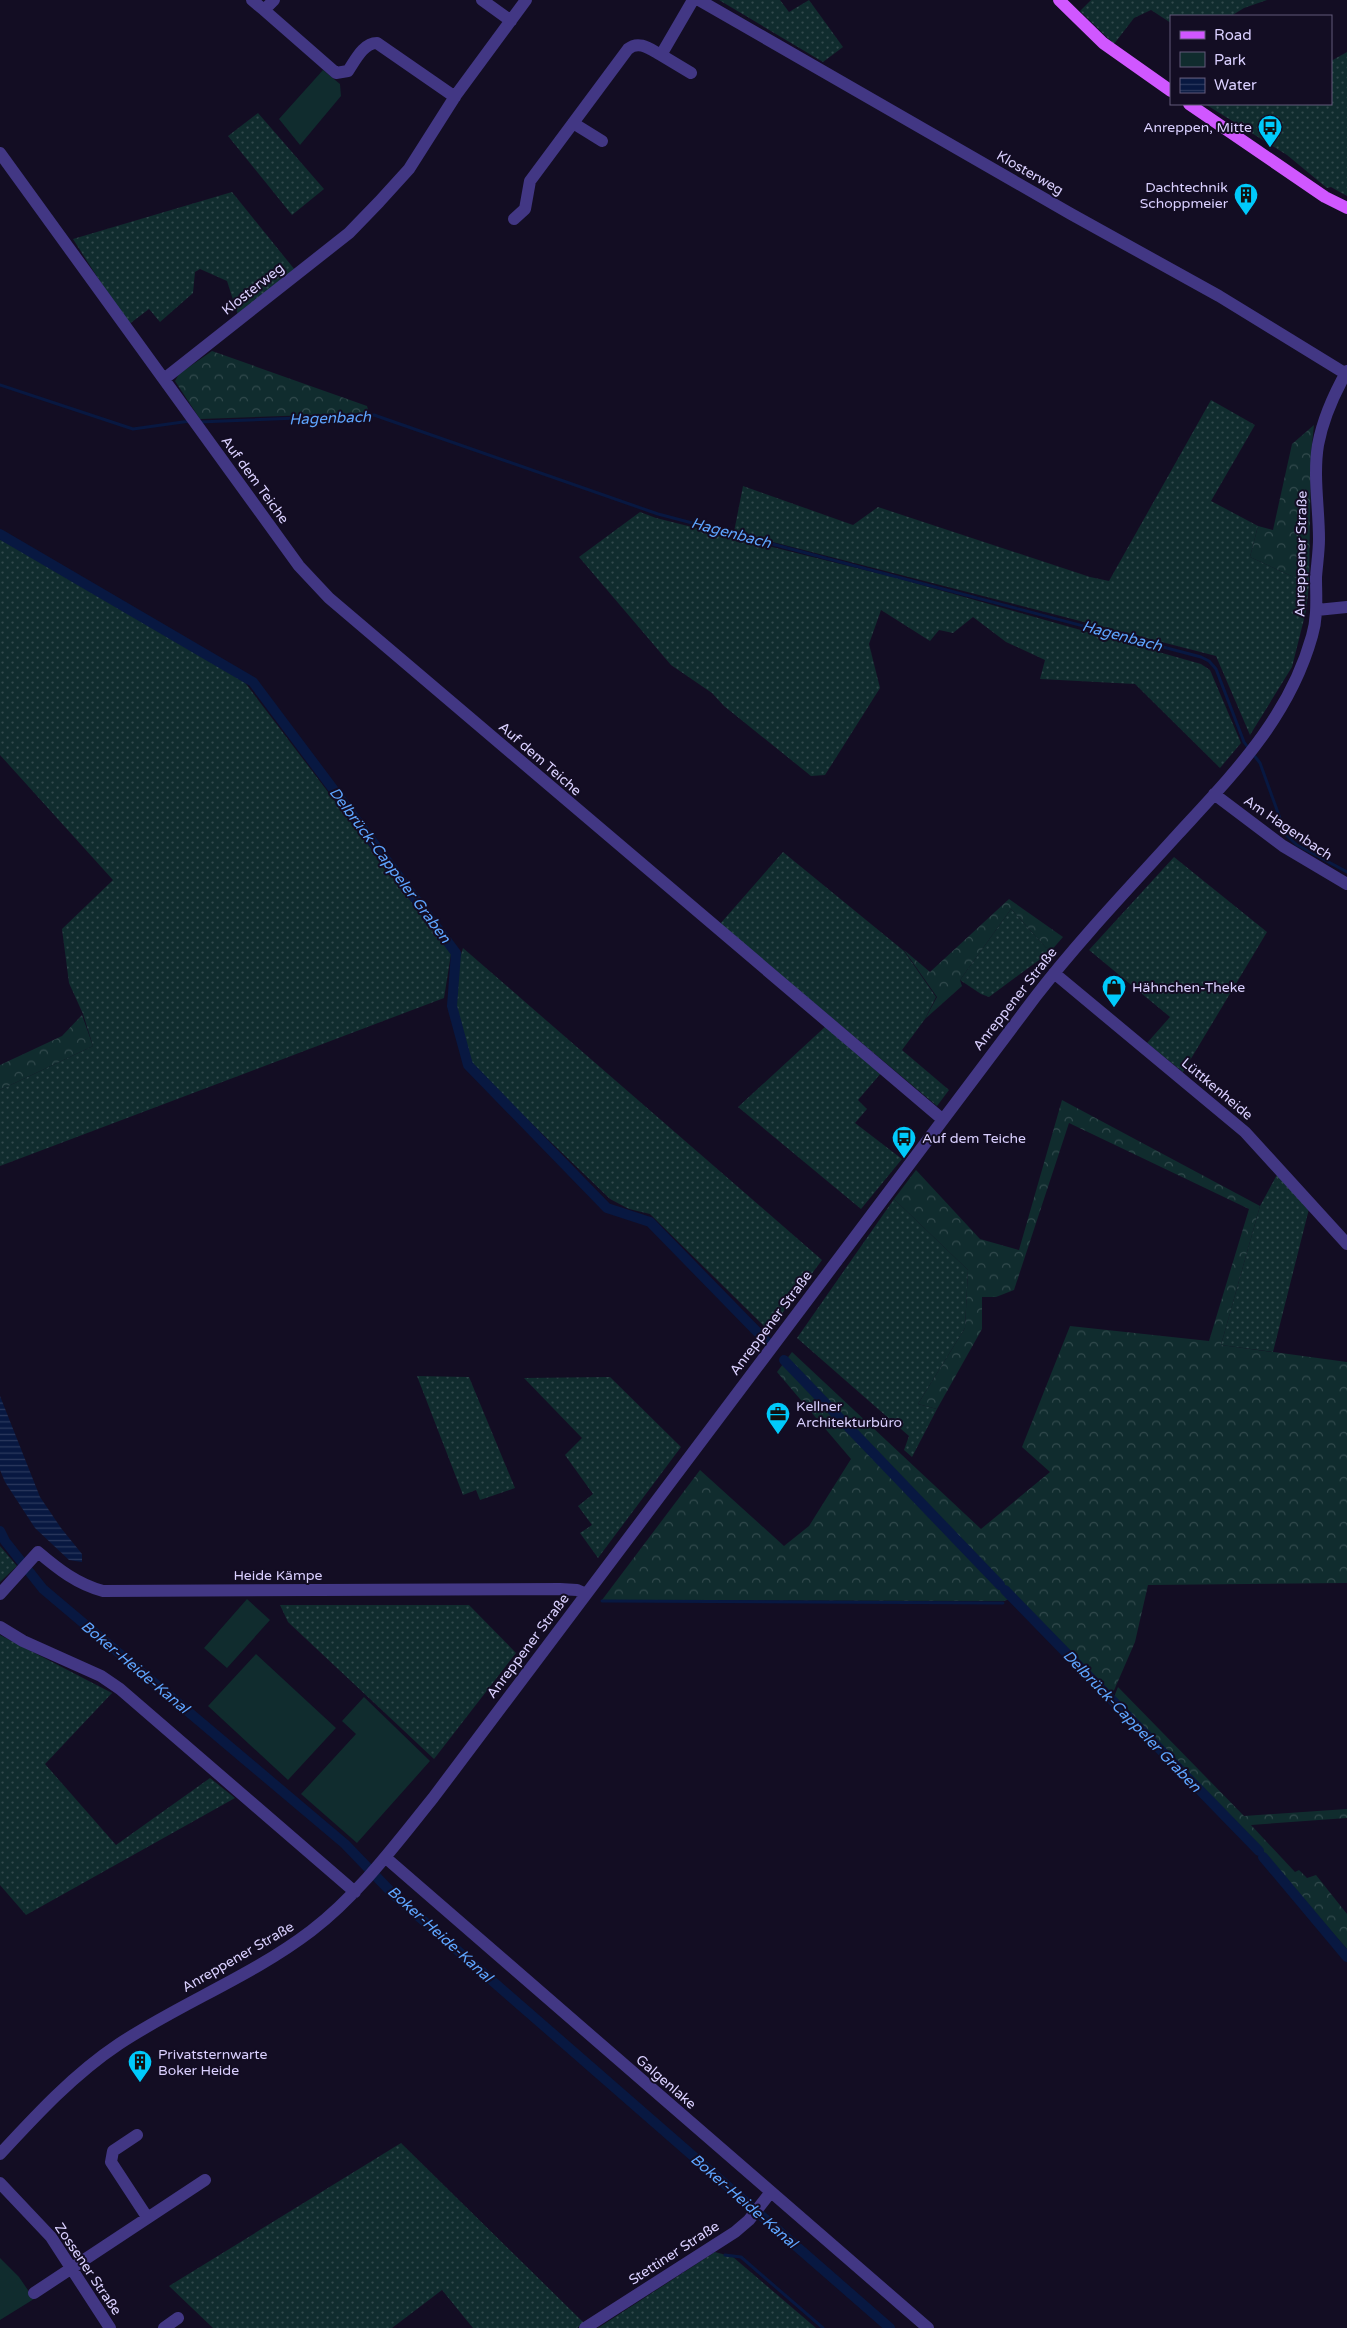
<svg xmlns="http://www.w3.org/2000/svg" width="1347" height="2328" viewBox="0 0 1347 2328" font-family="'Varela Round',sans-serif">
<defs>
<pattern id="grass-dots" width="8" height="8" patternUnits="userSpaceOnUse" patternTransform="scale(1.25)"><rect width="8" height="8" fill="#102c2e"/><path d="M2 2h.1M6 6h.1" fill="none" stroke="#324a4d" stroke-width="1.8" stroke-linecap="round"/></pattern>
<pattern id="forest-crowns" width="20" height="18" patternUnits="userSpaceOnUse" patternTransform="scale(1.25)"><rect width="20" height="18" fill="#102c2e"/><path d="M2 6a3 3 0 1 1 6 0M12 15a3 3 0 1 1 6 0" fill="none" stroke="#324a4d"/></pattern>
<pattern id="water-rules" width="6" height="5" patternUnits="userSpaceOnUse" patternTransform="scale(1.25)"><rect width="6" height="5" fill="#081841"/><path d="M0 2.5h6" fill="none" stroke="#2b395e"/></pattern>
</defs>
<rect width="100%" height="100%" fill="#130d23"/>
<path fill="url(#grass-dots)" d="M719,0H780L789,12L809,0L843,47L823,62Z
M1091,0H1267L1244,8L1231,16H1171V23L1151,10L1134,18L1114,44L1080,11Z
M1347,52V196L1331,187L1327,188L1287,155L1205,104H1331V61Z
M258,113L324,189L292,215L228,136Z
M232,192L295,270L238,315L227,281L200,269L195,272L193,293L160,322L149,309L128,325L73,239Z
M1211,400L1255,425L1211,501L1258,526L1250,557L1309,584L1306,611L1292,667L1250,735L1216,656L734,532L743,486L853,525L878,507L1090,577L1109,581Z
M640,512L656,518L897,578L1201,664L1210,670L1241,743L1220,768L1135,684L1040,679L1045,660L1006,642L973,617L953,633L939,630L930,641L881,610L869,644L880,688L825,775L811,776L724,706L712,693L671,665L579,557Z
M0,539L240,676L451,954L444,998L0,1166V1090L93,1046L83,1014L69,983L62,929L113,880L0,755Z
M783,852L904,951L936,997L925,1019L902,1050L949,1090L937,1106L720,924Z
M1174,857L1267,932L1183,1072L1147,1043L1170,1017L1089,950Z
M1011,909L1050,952L989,997L981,994L960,980Z
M463,948L822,1260L769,1331L650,1214L629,1209L610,1199L472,1066L460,1030L455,1002L459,961Z
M826,1026L882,1072L858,1100L867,1109L855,1123L902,1159L861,1209L738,1107Z
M1279,1171L1310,1205L1273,1352L1221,1345L1260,1206Z
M894,1199L968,1270L965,1328L918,1404L937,1409L912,1457L904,1450L909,1436L797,1338Z
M417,1376L469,1377L515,1488L480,1500L476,1490L463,1495Z
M610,1377L681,1447L598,1558L580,1533L592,1525L578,1506L593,1494L565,1455L582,1438L524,1378Z
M0,1546L17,1566L0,1582Z
M280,1605H469L516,1653L434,1759L288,1622Z
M0,1635L112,1693L45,1764L116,1845L210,1778L235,1798L26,1915L0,1885Z
M401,2143L584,2323L577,2328H473L442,2290L392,2328H213L169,2286Z
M715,2252L733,2257L816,2328H598Z"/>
<path fill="url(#forest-crowns)" d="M212,351L367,406L369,413L200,419L175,381L179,374Z
M1314,425L1311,454L1309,584L1250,557L1258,526L1273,530L1292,444Z
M1009,899L1063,937L1050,952L1011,909L960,980L962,986L925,1019L937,997L904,950L930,972Z
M82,1015L93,1046L0,1090V1065L62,1036Z
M1062,1100L1260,1206L1221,1345L1347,1362V1583L1148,1585L1135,1642L1112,1695L1015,1597L1004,1601L602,1600L700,1470L784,1546L809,1526L851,1459L777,1372L792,1352L981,1529L1050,1472L1022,1447L1070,1326L1209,1341L1249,1209L1069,1123L1014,1290L996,1297H982V1329L937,1409L918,1404L965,1328L968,1270L894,1199L916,1170L980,1239L1019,1250Z
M1118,1687L1244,1816L1347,1809V1818L1251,1825L1295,1872L1299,1870L1307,1878L1316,1875L1347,1914V1949L1239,1826L1114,1697Z"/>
<path fill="#102c2e" d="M323,70L340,84L341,96L300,145L279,119Z
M247,1599L270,1620L227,1668L204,1648Z
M256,1654L336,1728L288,1780L208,1706Z
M364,1697L430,1761L357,1843L301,1794L356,1734L342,1721Z
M0,2258L19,2277L34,2299L0,2320Z"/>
<path fill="url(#water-rules)" d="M0,1396L40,1497L61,1528L82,1554V1562L69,1560L35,1528L5,1482L0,1470Z"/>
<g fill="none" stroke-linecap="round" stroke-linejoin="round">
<path stroke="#081841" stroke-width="3" d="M0,385L133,429L190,421
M199,422L374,415L658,514L1201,657L1209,661L1216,669L1244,742L1249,749
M1253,754L1260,763L1286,835L1297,845L1347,872
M602,1601L1003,1603
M725,2255L741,2257L823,2328"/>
<path stroke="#081841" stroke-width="10" d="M0,534L253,682L456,953L452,1006L468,1065L607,1208L650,1222L771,1346
M784,1360L1000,1585
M0,1531L5,1541L43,1589L345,1844L394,1895L890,2328
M1005,1590L1259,1851
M1263,1857L1347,1957"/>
<path stroke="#423784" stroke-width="12" d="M252,0L264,10L274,0
M482,0L511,21
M699,0L1071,214L1219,296L1346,374
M264,10L336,73L348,71C355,61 363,43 377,43L455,97
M661,55L691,73
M573,123L602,141
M0,153L299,566L329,598L942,1119
M514,219L525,209L530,181L628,49C639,40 650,49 661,55L693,0
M164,379L349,233L379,202L409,169L456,95L526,0
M1317,610L1347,607
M1214,794L1283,846L1347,884
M1054,973L1245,1132L1347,1244
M0,1594L38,1552C58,1569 77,1584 103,1591L560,1589L577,1590L586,1594
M0,1627L23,1641L101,1676L120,1689L355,1892
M386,1858L928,2328
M137,2135L113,2151L111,2162L147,2217
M0,2154C37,2114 74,2074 119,2044C181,2003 252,1976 311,1931C359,1894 395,1845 433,1798L1036,996C1080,939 1130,887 1178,834C1234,773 1289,718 1312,636C1318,616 1316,597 1316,577C1317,564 1319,551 1319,539C1319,508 1313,476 1318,445C1323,418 1334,394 1347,371
M0,2183L51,2237L110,2328
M34,2293L205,2180
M164,2328L178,2318
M585,2328L735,2232L749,2220L770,2193"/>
<path stroke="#d057ff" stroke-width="12" d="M1059,0L1103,43L1171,91
M1189,104L1325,197L1347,208"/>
</g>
<defs>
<symbol id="bus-pin" viewBox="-11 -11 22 30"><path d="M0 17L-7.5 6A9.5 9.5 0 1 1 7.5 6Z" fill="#00cafb" stroke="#130d23"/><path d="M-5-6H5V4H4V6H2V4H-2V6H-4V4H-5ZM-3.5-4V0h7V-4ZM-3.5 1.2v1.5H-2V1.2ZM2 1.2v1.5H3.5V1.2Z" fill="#111"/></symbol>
<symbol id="building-pin" viewBox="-11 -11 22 30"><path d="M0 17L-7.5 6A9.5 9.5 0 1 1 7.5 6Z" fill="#00cafb" stroke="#130d23"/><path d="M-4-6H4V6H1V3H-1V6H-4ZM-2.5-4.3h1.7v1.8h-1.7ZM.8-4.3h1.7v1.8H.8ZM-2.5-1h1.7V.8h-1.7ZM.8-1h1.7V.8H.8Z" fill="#111"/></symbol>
<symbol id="shop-pin" viewBox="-11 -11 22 30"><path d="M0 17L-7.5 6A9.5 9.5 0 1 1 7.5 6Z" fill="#00cafb" stroke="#130d23"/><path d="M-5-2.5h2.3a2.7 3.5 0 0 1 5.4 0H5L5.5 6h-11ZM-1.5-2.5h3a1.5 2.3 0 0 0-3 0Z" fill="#111"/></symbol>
<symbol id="office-pin" viewBox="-11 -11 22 30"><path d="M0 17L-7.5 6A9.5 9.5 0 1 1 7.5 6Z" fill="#00cafb" stroke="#130d23"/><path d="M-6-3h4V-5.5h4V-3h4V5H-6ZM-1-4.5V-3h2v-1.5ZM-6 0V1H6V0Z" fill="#111"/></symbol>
</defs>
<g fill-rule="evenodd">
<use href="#bus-pin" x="1256" y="113" width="28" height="38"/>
<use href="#building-pin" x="1232" y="181" width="28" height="38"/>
<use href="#shop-pin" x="1100" y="973" width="28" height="38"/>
<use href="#bus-pin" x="890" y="1124" width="28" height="38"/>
<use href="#office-pin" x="764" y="1400" width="28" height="38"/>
<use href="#building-pin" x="126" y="2048" width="28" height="38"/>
</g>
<g text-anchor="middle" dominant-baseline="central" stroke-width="4" stroke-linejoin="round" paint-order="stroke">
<g font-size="14" fill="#dad0ff" stroke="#130d23" text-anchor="start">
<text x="1252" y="127" text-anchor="end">Anreppen, Mitte</text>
<text x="1228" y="187" text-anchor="end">Dachtechnik<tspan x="1228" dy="16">Schoppmeier</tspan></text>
<text x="1132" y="987">Hähnchen-Theke</text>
<text x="922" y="1138">Auf dem Teiche</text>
<text x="796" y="1406">Kellner<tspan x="796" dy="16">Architekturbüro</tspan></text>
<text x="158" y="2054">Privatsternwarte<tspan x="158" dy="16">Boker Heide</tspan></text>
</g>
<g font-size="14" fill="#dad0ff" stroke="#130d23">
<text transform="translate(1030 173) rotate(30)">Klosterweg</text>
<text transform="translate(253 289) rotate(-38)">Klosterweg</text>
<text transform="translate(255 480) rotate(54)">Auf dem Teiche</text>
<text transform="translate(1301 554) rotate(-89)">Anreppener Straße</text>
<text transform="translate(540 759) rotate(41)">Auf dem Teiche</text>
<text transform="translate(1288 828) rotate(34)">Am Hagenbach</text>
<text transform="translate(1015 999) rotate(-52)">Anreppener Straße</text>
<text transform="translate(1217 1089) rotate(40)">Lüttkenheide</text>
<text transform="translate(771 1323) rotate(-53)">Anreppener Straße</text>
<text x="278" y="1575">Heide Kämpe</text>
<text transform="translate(528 1646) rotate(-53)">Anreppener Straße</text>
<text transform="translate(238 1957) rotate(-30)">Anreppener Straße</text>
<text transform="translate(666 2082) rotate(41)">Galgenlake</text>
<text transform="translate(674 2253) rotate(-33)">Stettiner Straße</text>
<text transform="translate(88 2269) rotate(56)">Zossener Straße</text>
</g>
<g font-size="15" font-style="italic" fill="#5ea5ff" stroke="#130d23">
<text transform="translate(330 418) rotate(-2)">Hagenbach</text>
<text transform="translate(731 533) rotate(15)">Hagenbach</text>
<text transform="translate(1122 636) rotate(15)">Hagenbach</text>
<text transform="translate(390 865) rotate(53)">Delbrück-Cappeler Graben</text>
<text transform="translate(135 1667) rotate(40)">Boker-Heide-Kanal</text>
<text transform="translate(1132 1721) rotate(46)">Delbrück-Cappeler Graben</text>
<text transform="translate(440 1934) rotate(42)">Boker-Heide-Kanal</text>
<text transform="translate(744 2201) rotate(41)">Boker-Heide-Kanal</text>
</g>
</g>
<rect x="1170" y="15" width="162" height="90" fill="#130d23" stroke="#635b7b"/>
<rect x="1180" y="31" width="25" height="8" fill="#d057ff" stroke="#635b7b"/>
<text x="1214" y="40" font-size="15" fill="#dad0ff">Road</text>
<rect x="1180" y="52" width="25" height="15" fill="#102c2e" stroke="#635b7b"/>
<text x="1214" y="65" font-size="15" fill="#dad0ff">Park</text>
<rect x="1180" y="78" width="25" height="15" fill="url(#water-rules)" stroke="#635b7b"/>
<text x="1214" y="90" font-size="15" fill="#dad0ff">Water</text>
</svg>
